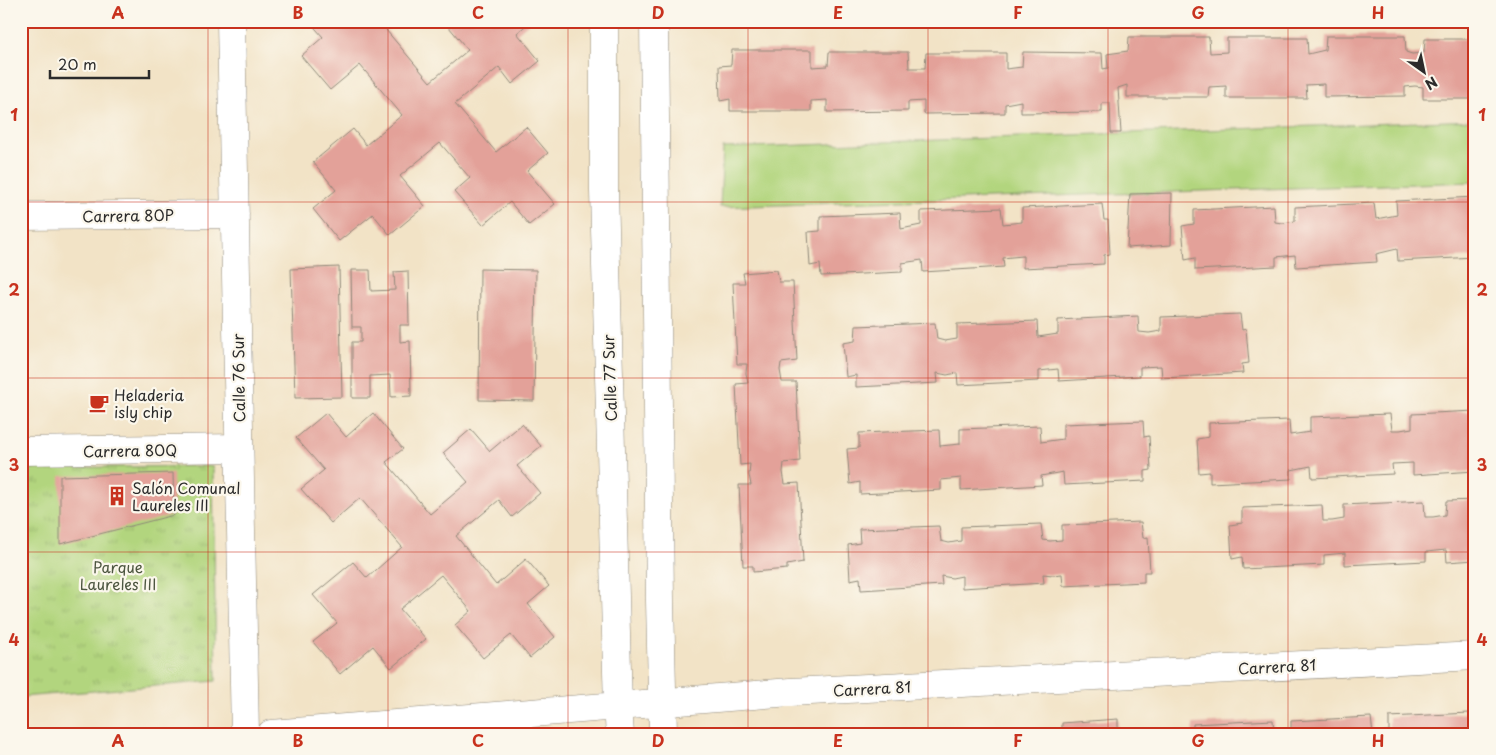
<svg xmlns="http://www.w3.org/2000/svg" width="1496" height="755" viewBox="0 0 1496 755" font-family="'Playpen Sans',sans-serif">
<defs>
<pattern id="park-tufts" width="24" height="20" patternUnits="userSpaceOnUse" patternTransform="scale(1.25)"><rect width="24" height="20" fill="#b2d57e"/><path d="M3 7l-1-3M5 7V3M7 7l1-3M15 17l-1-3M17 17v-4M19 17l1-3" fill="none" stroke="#99b76d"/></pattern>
</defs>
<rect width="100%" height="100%" fill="#fbf7ec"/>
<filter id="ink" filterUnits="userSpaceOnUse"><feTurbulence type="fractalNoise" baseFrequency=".02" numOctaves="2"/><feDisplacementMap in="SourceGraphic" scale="10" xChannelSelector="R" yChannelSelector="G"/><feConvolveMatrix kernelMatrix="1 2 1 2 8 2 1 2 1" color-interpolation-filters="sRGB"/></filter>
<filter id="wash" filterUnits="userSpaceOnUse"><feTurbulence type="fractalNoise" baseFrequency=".0096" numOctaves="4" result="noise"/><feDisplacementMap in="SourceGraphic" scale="20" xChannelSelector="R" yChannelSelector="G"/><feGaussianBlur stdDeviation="1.12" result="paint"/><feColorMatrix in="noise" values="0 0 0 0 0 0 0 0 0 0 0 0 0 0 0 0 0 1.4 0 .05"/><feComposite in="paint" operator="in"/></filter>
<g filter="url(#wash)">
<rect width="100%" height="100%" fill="#f2e3c6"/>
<path fill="#b2d57e" stroke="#6e8054" d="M1475,120V182L720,207L723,148Z"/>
<path fill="url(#park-tufts)" stroke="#6e8054" d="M213,466L216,681L21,697V468Z"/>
<g id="blocks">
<path fill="#e3a199" d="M309,21H396L386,30L430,82L468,50L444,21H531L517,33L540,61L512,84L499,67L455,104L496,152L526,127L548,153L527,171L555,204L529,225L510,202L483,225L454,192L470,178L440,143L400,176L425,206L390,235L373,214L339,241L313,209L336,190L313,162L353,129L366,145L402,115L360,65L330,90L301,56L323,37Z
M1326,36H1405L1406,52L1412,54L1424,53L1425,39H1475V99H1423V87L1415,86L1405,87V96L1324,97V84L1306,85L1307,98H1226V86L1209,87L1208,97H1127V85L1118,88L1121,133H1111L1110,103H1102V112L1021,113V101L1005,104V113L924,114V101L908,102V111L827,112V100L811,101V111H730V99L720,101L719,66L731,65L732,50H812V67L828,66L829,52H908L909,68H925L926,53H1006V69L1022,67L1023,52L1102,53L1103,69L1108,68L1107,54L1128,51L1129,37H1209L1210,53L1227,52V38H1307L1308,54L1325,50Z
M1172,193L1171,245L1127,248L1130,194Z
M1475,197V257L1398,261L1397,249L1376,254L1377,262L1296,267L1295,255L1276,257V266L1195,270V258L1185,260L1182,226L1194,224V210L1274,206L1275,222L1283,223L1295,221V207L1374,203L1376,219L1397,215L1396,201Z
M1102,204L1104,220H1108L1110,254L1104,255V264L1023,268V256L1012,257L1003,258L1004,267L923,272L922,260L902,263V272L821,276L820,264L810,266L808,232L820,231V216L900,213L901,229L921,225V211L1001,208L1003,224L1022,222V208Z
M339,267L342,397L295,398L291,269Z
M480,269L536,270L534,401L479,400Z
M351,270H370L371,291L395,290L394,272L408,271L409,325H400V342L410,341L411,396L391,397L390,375L370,376V398H352V342H361V327H352Z
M777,270L779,282H793L797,361L781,363L780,370L782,382H796L800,461L784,463L783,472L785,484L799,483L803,562L787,565V569L753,572V566H743L739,485H751L749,475L750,464L740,465L736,384L748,383L746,373L747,364H737L733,283H745L743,273Z
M1240,314L1242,330L1246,329L1249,363L1242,364L1243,373L1162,378L1161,366L1140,367V376L1059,381L1058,369L1039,371V381L958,385L957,373L947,375L937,373L938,383L856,387V375L846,377L843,343L855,341L856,326L935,323L937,339L945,341L957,339V324L1037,321L1038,337L1058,334V320L1138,316L1139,332L1149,333L1161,331V317Z
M1475,411V471L1413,475V463L1392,464L1393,474L1312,478L1311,466L1291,470V479L1210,483V472L1199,473L1197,439L1209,437V423L1289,420L1290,435L1310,432V417L1390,414L1392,430H1400L1412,428V414Z
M326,413L346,437L373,413L403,449L386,462L430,514L468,482L443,453L471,429L490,451L522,424L541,446L517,466L540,493L512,517L499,500L456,536L496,585L526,559L549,586L528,604L555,637L530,658L511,635L483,658L455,625L471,611L441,575L400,609L426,639L391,668L373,646L340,674L313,642L337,623L313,595L353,562L367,578L402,547L360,498L331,523L301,489L324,470L296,438Z
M1143,421L1144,437L1149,436L1151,470L1145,471V481L1064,485L1063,472L1041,476L1042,485L961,490V478L941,480V490L860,494V482L850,484L847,449L859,448V433L939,430L940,446L960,444V429L1040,426L1041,442L1063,439V424Z
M173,473L174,515L60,544V476Z
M1475,500V560L1447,562L1446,550L1426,552V561L1345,565V553L1324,555V565L1243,569L1242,557L1232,559L1230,525L1242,523V508L1322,505L1323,521H1332L1344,519V505L1424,501L1425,517H1433L1445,515L1446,501Z
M1141,522L1143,538L1148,537L1150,572H1144V582L1063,586L1062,574L1053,575L1043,574L1044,583L962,588V576L952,578L941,576L942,585L861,590L860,578L850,580L848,545L860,543L859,529L939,526L941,541L949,543L961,541V527L1041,524L1043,540L1050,541L1062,540V525Z
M1469,713L1470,729H1475V734H1375V732L1389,731V717Z
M1371,717L1373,734H1291V721Z
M1118,719V734H1062V723Z
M1273,720L1274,734H1193V724Z"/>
</g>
</g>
<g filter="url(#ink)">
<use href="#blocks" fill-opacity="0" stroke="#8e8778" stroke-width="1"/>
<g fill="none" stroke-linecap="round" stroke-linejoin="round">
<defs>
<path id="minor" d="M231,21L245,734
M604,21V191L618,707L620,734
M654,21L660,601L663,734
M21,216L235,214
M21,451L239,448
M271,734L791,692L1475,656"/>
</defs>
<use href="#minor" stroke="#8e8778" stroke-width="29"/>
<use href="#minor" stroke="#fff" stroke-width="28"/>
</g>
</g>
<path fill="none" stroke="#c8321e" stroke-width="1" stroke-opacity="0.55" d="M208,21V734M388,21V734M568,21V734M748,21V734M928,21V734M1108,21V734M1288,21V734M21,202H1475M21,378H1475M21,552H1475"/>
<defs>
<symbol id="cafe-bare" viewBox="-9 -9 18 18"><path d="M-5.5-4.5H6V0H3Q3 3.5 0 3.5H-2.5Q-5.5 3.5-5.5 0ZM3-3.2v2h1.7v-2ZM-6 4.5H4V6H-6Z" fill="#c8321e" stroke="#fbf7ec" stroke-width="2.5" paint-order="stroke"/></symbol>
<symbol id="building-bare" viewBox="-9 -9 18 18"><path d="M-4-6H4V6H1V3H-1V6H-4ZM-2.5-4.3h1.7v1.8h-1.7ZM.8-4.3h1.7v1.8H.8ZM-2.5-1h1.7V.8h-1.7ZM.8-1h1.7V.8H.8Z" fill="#c8321e" stroke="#fbf7ec" stroke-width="2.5" paint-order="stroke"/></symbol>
</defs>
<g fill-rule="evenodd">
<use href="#cafe-bare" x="85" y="389" width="28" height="28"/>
<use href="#building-bare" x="103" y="482" width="28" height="28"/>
</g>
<g text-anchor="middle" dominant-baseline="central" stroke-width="4.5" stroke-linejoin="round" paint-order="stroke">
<g font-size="15" fill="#2b2b2b" stroke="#fbf7ec">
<text transform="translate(128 215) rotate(-1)">Carrera 80P</text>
<text transform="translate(238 378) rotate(-91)">Calle 76 Sur</text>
<text transform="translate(609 378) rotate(-92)">Calle 77 Sur</text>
<text transform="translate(130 450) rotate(-1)">Carrera 80Q</text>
<text transform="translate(1277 666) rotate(-3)">Carrera 81</text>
<text transform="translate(872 688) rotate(-3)">Carrera 81</text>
</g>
<g font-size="15" fill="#2b2b2b" stroke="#fbf7ec" text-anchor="start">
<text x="114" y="394">Heladeria<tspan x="114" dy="17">isly chip</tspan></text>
<text x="132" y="487">Salón Comunal<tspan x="132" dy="17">Laureles III</tspan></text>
</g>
<g font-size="15" fill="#4d5640" stroke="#fbf7ec">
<text x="118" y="566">Parque<tspan x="118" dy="17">Laureles III</tspan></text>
</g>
</g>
<rect width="1496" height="755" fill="none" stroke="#fbf7ec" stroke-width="55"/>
<g transform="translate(1424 72) rotate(147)" stroke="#fbf7ec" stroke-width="4" paint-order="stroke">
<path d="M0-4L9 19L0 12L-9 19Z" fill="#2b2b2b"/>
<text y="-8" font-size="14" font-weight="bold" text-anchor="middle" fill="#2b2b2b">N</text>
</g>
<path d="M50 70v8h99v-8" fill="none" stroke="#2b2b2b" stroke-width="2.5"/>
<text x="58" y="70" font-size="15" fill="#2b2b2b" stroke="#fbf7ec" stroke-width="4" paint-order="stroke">20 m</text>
<rect x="28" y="28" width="1440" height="700" fill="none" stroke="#c8321e" stroke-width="2"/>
<g font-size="16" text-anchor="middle" font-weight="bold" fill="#c8321e">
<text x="118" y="19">A</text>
<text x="298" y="19">B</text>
<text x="478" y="19">C</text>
<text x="658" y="19">D</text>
<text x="838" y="19">E</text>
<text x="1018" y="19">F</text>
<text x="1198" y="19">G</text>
<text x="1378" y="19">H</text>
<text x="14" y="121">1</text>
<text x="1482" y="121">1</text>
<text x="14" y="296">2</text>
<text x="1482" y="296">2</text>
<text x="14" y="471">3</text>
<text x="1482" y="471">3</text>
<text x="14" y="646">4</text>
<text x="1482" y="646">4</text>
<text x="118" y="747">A</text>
<text x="298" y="747">B</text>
<text x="478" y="747">C</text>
<text x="658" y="747">D</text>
<text x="838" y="747">E</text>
<text x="1018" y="747">F</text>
<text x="1198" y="747">G</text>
<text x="1378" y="747">H</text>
</g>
</svg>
